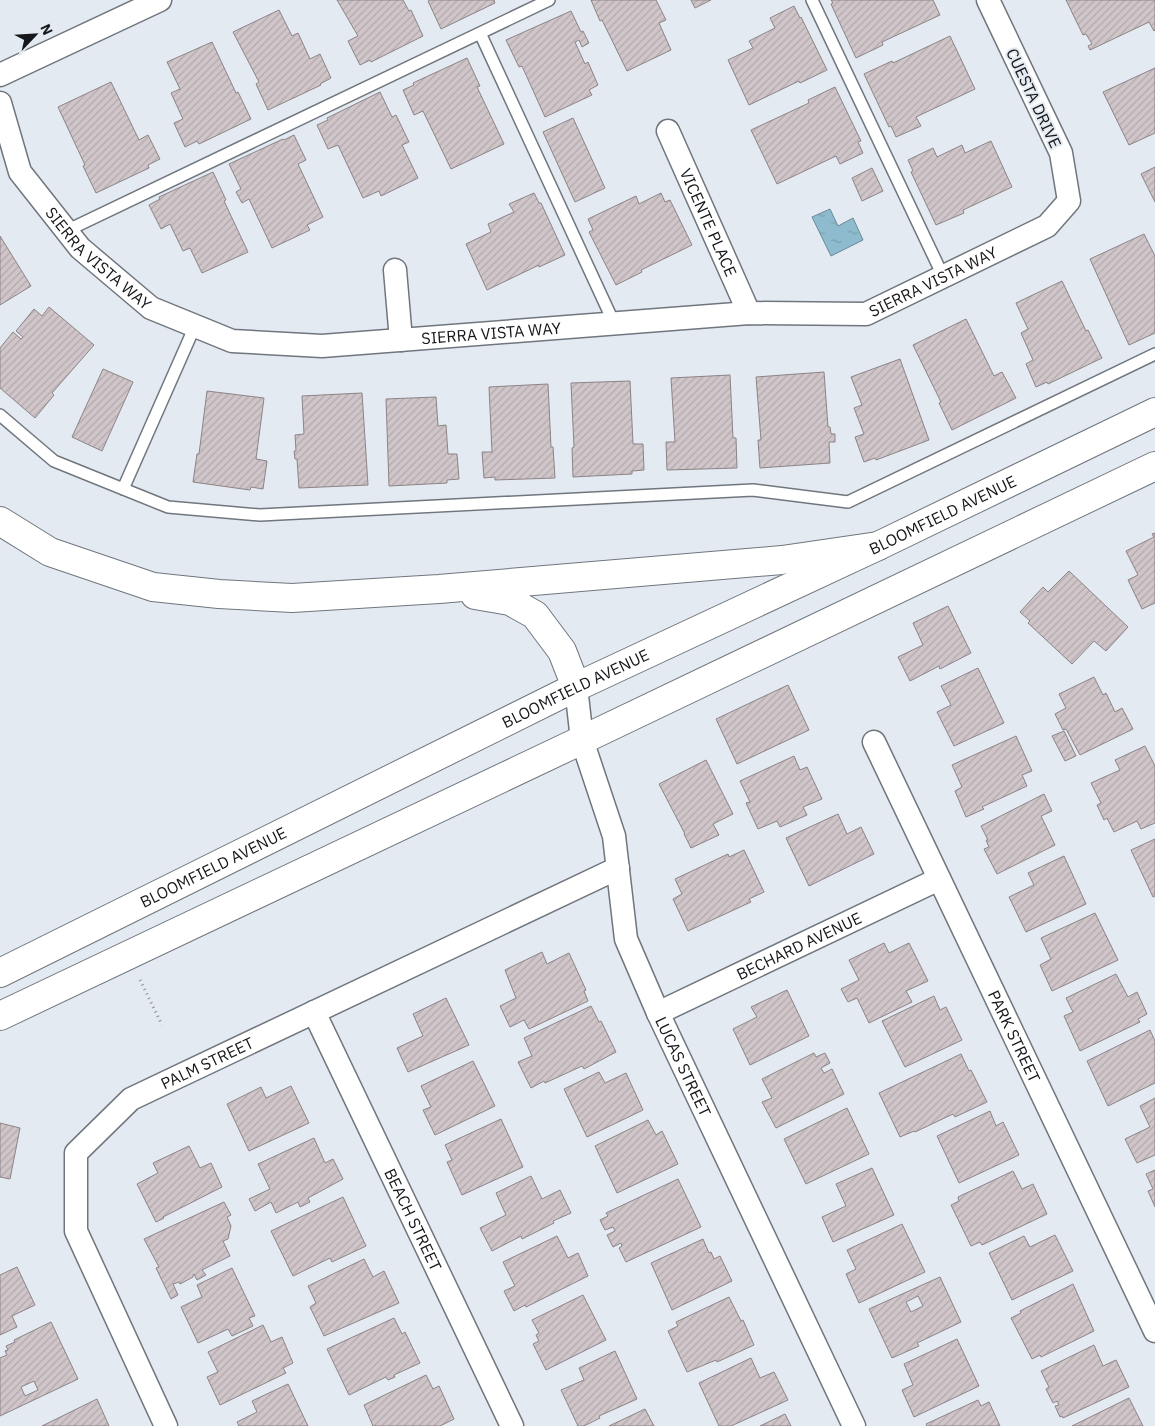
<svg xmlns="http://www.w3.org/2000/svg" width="1155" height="1426" viewBox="0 0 1155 1426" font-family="'IBM Plex Sans',sans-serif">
<defs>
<pattern id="water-ripples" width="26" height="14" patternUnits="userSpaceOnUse" patternTransform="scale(1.25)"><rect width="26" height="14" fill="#8fbbce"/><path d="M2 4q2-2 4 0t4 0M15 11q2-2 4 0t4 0" fill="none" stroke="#7aa0b0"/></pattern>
<pattern id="building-hatch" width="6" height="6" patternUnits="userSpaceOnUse" patternTransform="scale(1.25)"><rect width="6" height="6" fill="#d0c6ca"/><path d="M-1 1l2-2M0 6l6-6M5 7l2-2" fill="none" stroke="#b2a9ad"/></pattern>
</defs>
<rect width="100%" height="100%" fill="#e3eaf1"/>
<path fill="url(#water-ripples)" stroke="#6a8a98" d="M830,209L838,226L853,218L863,240L831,256L812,217Z"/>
<path fill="url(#building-hatch)" stroke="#8c8387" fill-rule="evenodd" d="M337,0H403L409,11L411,10L423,36L371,62L370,60L360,65L348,41L358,36Z
M430,0H494L495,3L441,29L428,1Z
M591,0H656L666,20L659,23L671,50L627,71L602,20L600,21Z
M691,0H711L695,8Z
M831,0H933L940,15L882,42L883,45L856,58L831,4L833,3Z
M1066,0H1155V30L1154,31L1149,22L1090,50L1088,46L1092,44L1086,34L1083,35Z
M794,6L800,18L801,17L827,70L800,83L799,81L749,105L728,60L753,48L749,41L775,28L770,18Z
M279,10L292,36L298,33L310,59L320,54L331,78L320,84L321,85L268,110L256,84L259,82L233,32Z
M571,11L581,32L583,31L589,43L582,47L579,40L575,42L585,64L588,62L598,85L589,90L592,95L545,117L522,66L519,67L506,40Z
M950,36L975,89L916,117L921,126L896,137L891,126L889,127L864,74L892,61L893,63Z
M212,42L236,93L238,92L251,119L199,144L197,141L185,147L174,123L183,119L171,93L180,89L167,62Z
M467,58L480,86L477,87L504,144L451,169L423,111L414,115L403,90L414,85L413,83Z
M1155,68V133L1129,145L1103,92Z
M111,82L139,140L148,135L160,159L148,165L149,168L96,193L83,166L85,165L58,107Z
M835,87L861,141L858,142L863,153L840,164L836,156L777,184L751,130L809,103L808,100Z
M380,92L392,117L396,115L409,142L402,145L418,178L381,196L379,191L363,198L338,145L328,149L317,125L328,120L327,118Z
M573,118L605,188L575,202L543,132Z
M294,135L306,160L298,164L323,217L307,225L310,230L272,248L249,199L242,203L236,192L241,189L229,164L283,139L284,140Z
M991,141L1012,187L963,210L964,213L936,225L911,172L913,171L908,160L933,148L937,157L962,145L965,153Z
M1155,167V202L1141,174Z
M872,168L883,191L862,201L852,178Z
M213,172L226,200L224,201L248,252L202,273L190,248L183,251L170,224L161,229L149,205L160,199L159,197Z
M534,193L539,203H541L565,255L539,267V265L487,290L466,244L491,232L488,224L514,212L509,204Z
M661,193L665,202L670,200L692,245L641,270L642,272L616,285L589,232L593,230L588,219L636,196L639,204Z
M1144,234L1155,256V333L1129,345L1090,259Z
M0,236L31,286L0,305Z
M1062,281L1086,331L1088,330L1102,358L1048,384L1047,382L1036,387L1026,364L1033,360L1021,333L1028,329L1016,303Z
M49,307L94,345L52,393L54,395L35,418L0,388V348L13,332L21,339L23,337L16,331L34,309L42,316Z
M966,319L994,376L1002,372L1016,398L952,430L939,403L941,402L913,345Z
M900,359L929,440L876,460L875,458L864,462L855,437L864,434L854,408L862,405L851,377Z
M103,369L133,382L102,451L72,437Z
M824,372L828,427H830L831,434H835V442H829L830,463L760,468L758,440H761L756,377Z
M730,375L733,438H736L737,468L667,470L666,442H675L671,378Z
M630,381L633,444H643L644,470L632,471V474L573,477L572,448L574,447L571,383Z
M548,384L551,447H553L555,478L495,480V477L484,478L482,452H492L489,387Z
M207,391L264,398L256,459L267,461L263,489L251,487L250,490L193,482L197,454H199Z
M362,393L368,485L299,488L297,459H295L294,451H296L295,435L304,434L302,396Z
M436,397L438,426L446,425L448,454H457L459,479L447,480V483L389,486L386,399Z
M1155,533V603L1142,609L1128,580L1138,575L1126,551L1154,537L1152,534Z
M1069,571L1128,627L1106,651L1094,641L1072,664L1028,623L1030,621L1020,612L1043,587L1048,592Z
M948,606L971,653L940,669L939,666L910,681L898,657L923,645L913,623Z
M978,668L1004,723L954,746L937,712L951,705L941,686Z
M1094,677L1103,695L1106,693L1115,712L1122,708L1133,729L1080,755L1066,729L1063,730L1055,714L1066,708L1059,694Z
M788,685L809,730L737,764L716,719Z
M1064,731L1076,756L1065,761L1052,736Z
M1016,736L1032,771L1022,775L1027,786L982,807L984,809L966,817L955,791L962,787L952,765Z
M1145,746L1155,766V823L1141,829L1137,821L1114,832L1107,818L1104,820L1097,805L1101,803L1091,783L1120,770L1115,760Z
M794,756L800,770L807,767L822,799L803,807L807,815L780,827L777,821L758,829L746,803L750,802L740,781Z
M706,760L733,814L713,824L719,835L691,848L684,834H685L659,784Z
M1044,794L1052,811L1041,816L1055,845L997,874L984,849L989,847L986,840H988L981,826Z
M838,814L847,834L861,827L874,854L809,886L786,838Z
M1155,839V896L1153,897L1131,850Z
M744,850L764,892L749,899L751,902L688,931L673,899L682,894L675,879L728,854L729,857Z
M1064,856L1086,904L1026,932L1009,897L1034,885L1028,873Z
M1095,913L1118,960L1052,991L1040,965L1051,959L1041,938Z
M884,943L889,953L909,943L928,981L906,991L912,1002L869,1023L857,998L848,1002L841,989L859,980L849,960Z
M542,952L547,964L569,953L586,990L584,991L588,1001L529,1029L524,1020L510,1027L500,1006L516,998L505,970Z
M1116,974L1128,997L1137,992L1147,1014L1138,1019L1140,1022L1080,1051L1064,1016L1073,1012L1066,998Z
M787,990L809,1036L750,1065L733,1029L757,1017L751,1007Z
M934,996L940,1010L946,1007L962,1040L905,1067L882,1021Z
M446,998L469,1045L408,1072L397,1048L423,1036L413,1014Z
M591,1006L599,1022L601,1021L616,1052L584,1069L582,1066L545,1083L544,1081L531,1088L518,1062L532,1056L524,1038Z
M1150,1030L1155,1041V1083L1108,1106L1087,1061Z
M814,1053L816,1057L825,1053L830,1063L821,1068L824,1073L832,1069L844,1094L776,1128L762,1102L772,1098L762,1079Z
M961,1054L969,1071L971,1070L987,1102L955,1117L953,1114L915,1132L914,1131L900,1137L879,1093Z
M473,1061L495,1106L435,1135L423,1110L431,1107L421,1086Z
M599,1072L605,1083L626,1073L643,1110L587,1137L564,1089Z
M291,1086L309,1123L249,1151L227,1104L261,1087L266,1098Z
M1155,1098V1155L1137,1163L1125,1139L1150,1127L1140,1106Z
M847,1108L869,1154L806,1184L784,1139Z
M990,1111L996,1126L1003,1122L1019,1155L959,1183L937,1136Z
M501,1119L523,1167L462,1195L447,1162L452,1160L445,1145Z
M648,1120L656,1135L662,1131L678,1164L617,1193L595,1146Z
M0,1123L20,1128L10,1179L0,1177Z
M314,1138L325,1163L333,1159L343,1179L308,1198L310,1202L300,1207L298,1202L276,1213L271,1202L255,1211L249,1199L270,1189L258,1164Z
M189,1146L200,1168L211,1163L222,1187L163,1217L164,1218L156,1222L137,1184L158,1173L153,1163Z
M872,1168L894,1215L833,1242L822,1217L846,1206L836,1184Z
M1155,1170V1207L1148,1191L1153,1189L1146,1174Z
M1013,1171L1022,1189L1033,1184L1047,1214L982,1245L980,1242L971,1246L951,1205L959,1201L958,1197Z
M531,1176L542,1199L560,1190L571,1213L553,1221L554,1223L522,1239L521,1236L492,1251L480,1228L506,1215L496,1193Z
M678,1179L701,1227L626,1262L619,1248L622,1246L621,1243L613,1247L607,1235L615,1231L613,1227L605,1230L600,1220L608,1216L606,1213Z
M343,1197L366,1246L332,1262L330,1258L293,1276L271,1231Z
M224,1202L231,1215L227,1217L231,1226L228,1239L223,1241L230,1256L202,1270L206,1275L197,1280L194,1274L193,1275V1277L180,1284L179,1282L173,1284L178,1295L171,1299L156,1268L159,1267L144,1239Z
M902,1224L925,1272L859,1303L846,1274L856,1269L847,1250Z
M1055,1235L1073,1271L1012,1300L989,1253L1024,1236L1030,1247Z
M557,1236L568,1258L578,1253L588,1276L526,1307L525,1305L514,1311L504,1291L515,1286L503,1262Z
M703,1239L709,1253L711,1252L714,1259L720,1256L732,1281L672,1310L651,1263Z
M364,1259L373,1277L384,1271L399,1303L324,1336L310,1307L316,1303L308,1286Z
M17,1267L35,1305L12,1316L17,1327L0,1335V1275Z
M232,1268L255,1316L249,1318L253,1326L232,1336L228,1329L198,1343L181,1307L202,1297L197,1285Z
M940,1277L961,1322L917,1343L919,1346L892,1358L869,1309ZM918,1296L923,1306L911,1312L906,1302Z
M1073,1284L1094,1331L1041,1357L1040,1355L1032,1359L1011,1318L1021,1313L1020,1311Z
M583,1295L606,1340L546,1370L533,1344L539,1341L536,1335L539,1333L532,1320Z
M729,1297L741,1321L743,1320L754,1345L717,1362L716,1360L687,1372L668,1331L678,1326L676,1322Z
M394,1318L402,1334L405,1332L420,1363L394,1375L395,1377L388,1380L386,1377L349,1395L327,1349Z
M51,1322L78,1379L0,1416V1358L7,1355L5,1351L8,1350L6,1346L15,1342L14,1340ZM34,1381L38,1390L25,1396L21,1387Z
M263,1325L271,1342L282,1337L293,1363L283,1368L286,1373L220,1405L207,1377L218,1372L208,1352Z
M957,1339L979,1386L914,1417L902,1390L913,1385L904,1364Z
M1094,1345L1103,1366L1116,1360L1129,1387L1063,1418L1062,1416L1060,1417L1055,1406L1059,1405L1057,1401L1053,1403L1046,1389L1049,1387L1041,1371Z
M615,1351L637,1399L599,1416L600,1418L584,1426H578L561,1390L584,1380L579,1368Z
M751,1358L760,1378L774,1372L788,1400L731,1426H719L699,1383Z
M426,1375L433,1389L439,1386L454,1419L440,1426H373L364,1405Z
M288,1384L308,1426H239L237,1422L257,1412L252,1401Z
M1129,1398L1143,1426H1072Z
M97,1399L109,1426H42Z
M978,1400L981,1406L989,1402L1000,1426H927L926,1424Z
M645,1409L654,1426H609Z
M785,1414L791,1426H760Z"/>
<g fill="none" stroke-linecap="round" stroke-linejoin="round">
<defs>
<path id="lane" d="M812,0L943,276
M480,33L614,323
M66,231L549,0
M0,415L54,461L168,507L260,515L753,490L848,502L1155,354
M123,489L195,326"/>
<g id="street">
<path d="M0,75L160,0"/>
<path id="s1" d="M0,103L20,172L80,248L151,308L232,341L322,346L749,313L866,314L1047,226L1069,201L1061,153L988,0"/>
<path id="s2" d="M668,131L749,313"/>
<path d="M395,270L401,340"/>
<path id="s3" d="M576,687L582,740L614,836L626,939L658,1013L854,1426"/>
<path id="s4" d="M874,742L1155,1331"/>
<path id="s5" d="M314,1012L512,1426"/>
<path id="s6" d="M658,1013L939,879"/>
<path id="s7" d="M166,1426L76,1231V1153L131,1099L618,868"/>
</g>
<g id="secondary">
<path id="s8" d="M0,973L576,687L878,546L1155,412"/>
<path d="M0,1016L582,740L1155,466"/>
</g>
<path id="highway" d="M0,521L50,552L153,587L219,594L292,598L439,589L782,560L878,546
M475,595L510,601L535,615L562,651L576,687"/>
</defs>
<use href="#lane" stroke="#70767d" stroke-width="14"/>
<use href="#street" stroke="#70767d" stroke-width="25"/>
<use href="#secondary" stroke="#70767d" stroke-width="30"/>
<use href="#highway" stroke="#70767d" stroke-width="30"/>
<path stroke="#8b9095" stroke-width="3" stroke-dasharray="1 4" stroke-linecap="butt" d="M140,980L162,1025"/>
<use href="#lane" stroke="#fff" stroke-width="11"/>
<use href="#street" stroke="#fff" stroke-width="22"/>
<use href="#secondary" stroke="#fff" stroke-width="28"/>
<use href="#highway" stroke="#fff" stroke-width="28"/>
</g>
<g text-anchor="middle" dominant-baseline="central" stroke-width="4" stroke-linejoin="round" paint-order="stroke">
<g font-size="16" fill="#15171a" stroke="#e3eaf1">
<text transform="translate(1034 98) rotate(65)">CUESTA DRIVE</text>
<text stroke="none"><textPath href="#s2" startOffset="100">VICENTE PLACE</textPath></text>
<text stroke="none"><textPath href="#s1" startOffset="189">SIERRA VISTA WAY</textPath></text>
<text stroke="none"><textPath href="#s1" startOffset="1059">SIERRA VISTA WAY</textPath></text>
<text stroke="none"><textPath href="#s1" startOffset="609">SIERRA VISTA WAY</textPath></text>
<text stroke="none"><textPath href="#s8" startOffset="1048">BLOOMFIELD AVENUE</textPath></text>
<text stroke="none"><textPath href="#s8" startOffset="642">BLOOMFIELD AVENUE</textPath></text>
<text stroke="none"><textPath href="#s8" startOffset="238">BLOOMFIELD AVENUE</textPath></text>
<text stroke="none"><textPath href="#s6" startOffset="156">BECHARD AVENUE</textPath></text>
<text stroke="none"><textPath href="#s4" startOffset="326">PARK STREET</textPath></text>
<text stroke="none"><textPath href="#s7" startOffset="454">PALM STREET</textPath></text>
<text stroke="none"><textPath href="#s3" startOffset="398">LUCAS STREET</textPath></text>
<text stroke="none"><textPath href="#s5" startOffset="230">BEACH STREET</textPath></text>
</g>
</g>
<g transform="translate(35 35) rotate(65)" stroke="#e3eaf1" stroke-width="4" paint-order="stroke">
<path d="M0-4L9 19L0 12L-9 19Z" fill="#15171a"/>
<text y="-8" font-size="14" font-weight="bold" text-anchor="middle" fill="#15171a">N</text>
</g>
</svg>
